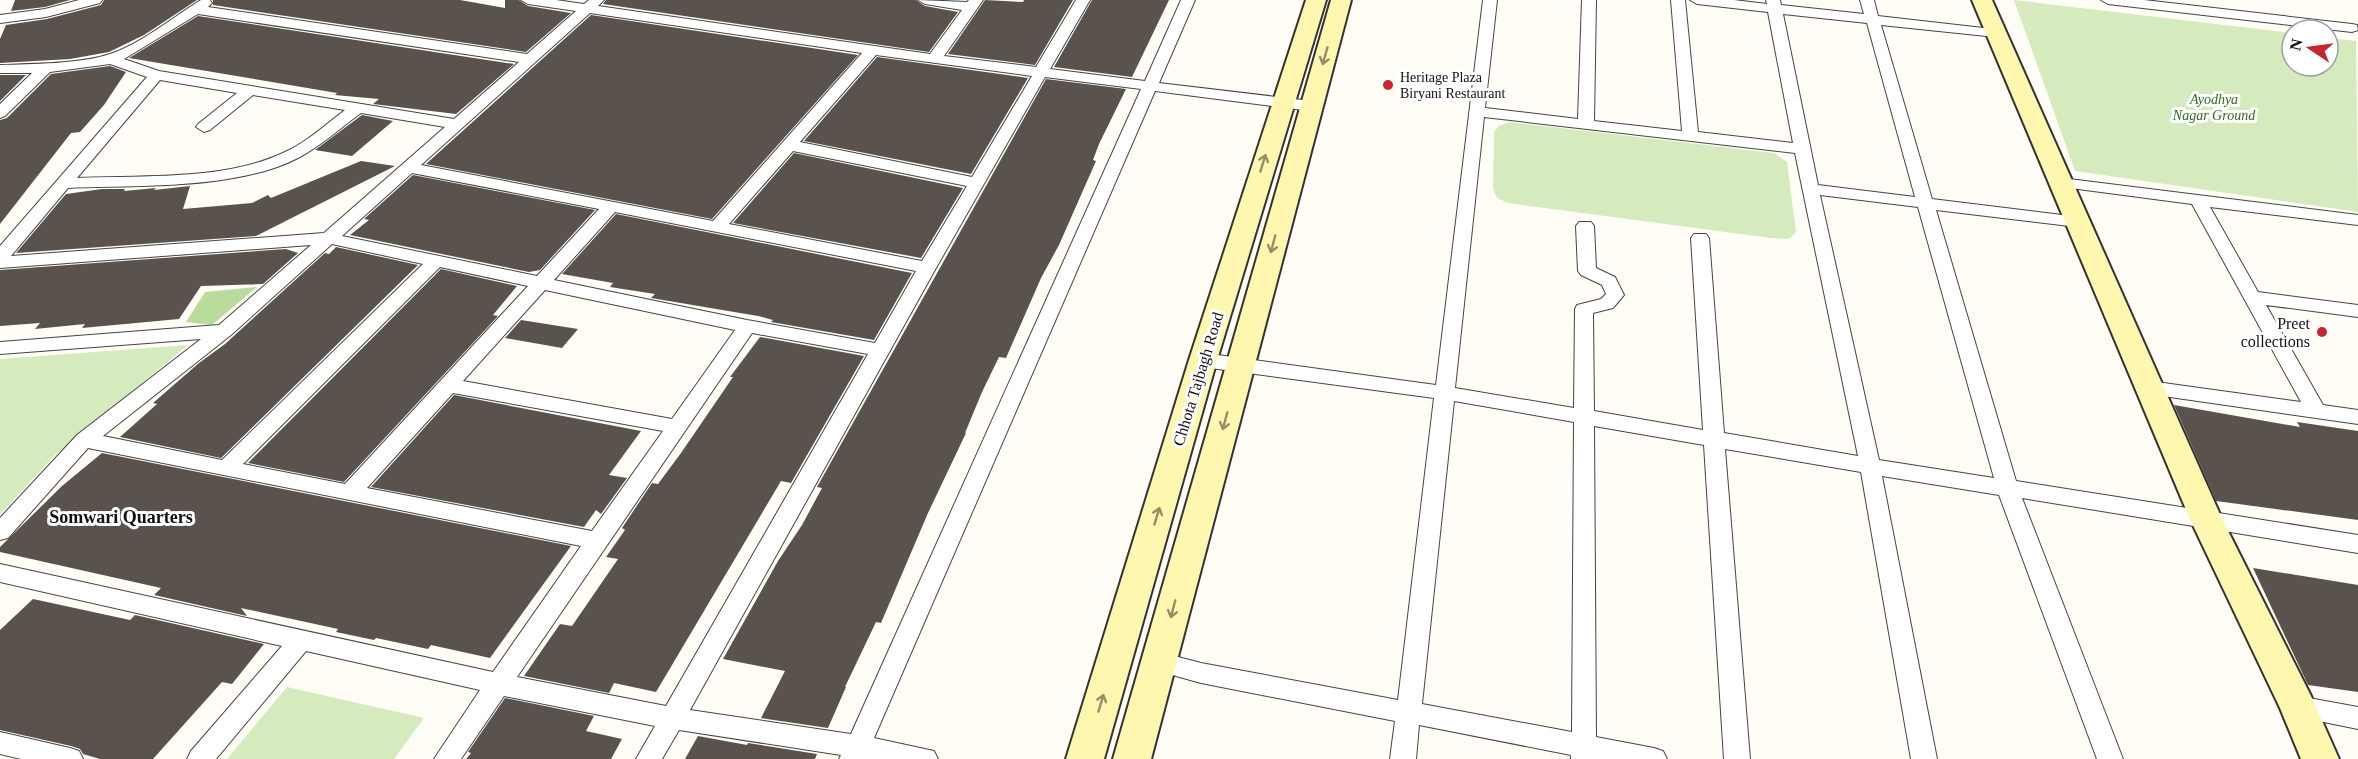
<svg xmlns="http://www.w3.org/2000/svg" width="2358" height="759" viewBox="0 0 2358 759" font-family="Georgia,serif">
<rect width="100%" height="100%" fill="#fffdf5"/>
<path fill="#d5ebbd" d="M2014,0L2292,33V66H2328V38L2356,41L2358,212L2075,171Z
M1510,122L1774,153L1787,162L1796,232L1789,239L1771,238L1508,203L1497,198L1493,189L1494,132L1499,126Z
M188,345L54,456L0,514V359Z
M287,687L424,718L394,759H227Z"/>
<path fill="#b9dc9c" d="M257,287L212,325L186,322L205,292Z"/>
<path fill="#5a524d" d="M15,0H70L45,7L11,11Z
M104,0H197L144,35L109,52L70,59L0,63V39L6,25L47,19L101,5Z
M213,0H460L505,8V0H519L528,6L571,13L526,52L213,5Z
M606,0H916L925,6L958,12L929,52L603,4Z
M985,0L1023,2L1024,0H1073L1035,65L948,54Z
M1092,0H1169L1132,77L1054,67Z
M591,15L858,55L712,219L426,164Z
M198,16L514,64L456,114L373,104L379,99L335,95L337,93L129,58Z
M877,57L1028,78L971,174L804,141Z
M110,66L126,72L104,105L80,132L71,133L0,224V120L7,118L51,74Z
M0,75H26L0,101Z
M1046,79L1126,89L1099,144L1093,160L1096,161L1059,245L1041,278L1006,358L999,357L982,392L965,433H966L928,513L881,623L876,622L845,687H846L828,728L761,718L785,671L723,659L778,561L802,525L822,488L817,487Z
M362,115L393,121L352,156L315,150Z
M794,153L963,188L921,258L733,223Z
M361,161L395,166L256,236L16,253L66,194L102,189H125L124,191L156,188L154,190L190,186L183,209L252,203L268,195L271,198Z
M413,175L595,210L540,270L529,272L350,235L369,220L364,219Z
M616,214L912,273L874,340L771,322L773,320L758,316L651,298L655,294L610,287L613,283L562,274Z
M336,247L418,265L221,458L120,437L157,404L153,403L199,363L225,344L325,253L329,254Z
M286,249L298,253L263,284L201,286L179,319L82,328L85,324L35,329L40,323L0,326V270Z
M441,269L517,286L493,315L498,316L344,482L248,463Z
M521,320L578,329L562,348L505,338Z
M760,337L864,356L791,483L781,481L656,692L614,683L609,693L524,676L560,624L572,626L618,559L606,557L625,530L622,528L652,483L658,484L681,453L733,377H730Z
M454,395L641,431L609,475L627,478L601,514L596,510L584,527L371,487Z
M2174,405L2300,427L2297,422L2358,431V520L2216,501Z
M102,453L571,546L490,658L431,645L428,649L376,638L374,640L336,632L338,629L241,608L247,616L154,595L161,588L0,552V547L62,486Z
M2253,568L2358,585V692L2308,685Z
M33,599L130,620L135,615L264,644L232,684L222,682L153,759H100L83,754L80,749L71,746L0,730V630Z
M505,698L594,716L586,731L622,739L611,759H466L471,753L468,752Z
M698,736L747,745L748,743L817,754L815,759H685Z"/>
<g fill="none" stroke-linecap="round" stroke-linejoin="round">
<defs>
<path id="street" d="M79,0H102L100,3L46,17L0,23V15L45,9Z
M201,0H210L212,3L208,7L527,54L576,11L528,4L521,0H556L584,4L589,0H604L598,6L930,54L962,10L925,4L918,0L967,2L969,0H983L944,56L1036,67L1076,0H1090L1050,69L1145,81L1181,0H1195L1159,83L1311,101L1319,106L1311,111L1155,91L874,738L934,751L938,759H839L841,755L679,730L662,759H636L655,726L504,696L461,759H434L480,690L306,651L216,759H187L191,751L282,646L0,582V564L493,672L581,546L88,448L8,538L0,540V518L77,435L201,339L0,354V342L219,325L311,245L0,268V246L147,77L110,64L50,72L5,116L0,118V104L32,73H0V65C31,64 81,64 110,54C141,44 173,17 201,0ZM590,13L862,53L713,221L421,165ZM198,14L519,62L454,119L159,71L124,59ZM876,55L1032,76L972,177L800,142ZM1045,77L1141,89L851,734L690,710L936,268ZM160,80L237,93L198,124L196,127L204,132L210,130L253,95L345,110C325,125 307,142 285,152C225,181 142,175 77,178ZM361,113L445,127L324,233L11,256L68,188C137,185 236,190 298,158C321,146 340,128 361,113ZM793,151L967,186L922,261L729,224ZM412,173L599,209L537,276L342,236ZM615,212L916,271L875,343L747,320L554,280ZM332,244L423,264L222,460L103,436L231,335ZM440,267L528,286L345,484L243,464ZM545,290L735,330L672,419L463,381ZM752,333L868,354L666,706L517,677ZM453,393L663,431L592,531L367,488Z
M1483,0H1497L1485,108L1578,119L1582,0H1596L1594,121L1682,131L1671,0H1685L1698,132L1793,143L1768,12L1697,4L1690,0H1734L1767,4L1766,0H1780L1781,5L1864,14L1860,0H1874L1878,16L2001,30L2003,33L1996,37L1881,25L1932,199L2078,217L2084,218L2087,222L2084,226L2078,227L1936,210L2016,481L2358,535V553L2022,498L2123,759H2097L1999,495L1882,476L1937,759H1911L1861,472L1725,449L1750,759H1724L1704,445L1594,426L1596,737L1654,748L1663,751L1667,759H1571V755L1419,725L1416,759H1390L1395,721L1201,683L1151,669L1147,662L1151,655L1159,652L1201,663L1398,700L1434,398L1203,367L1196,365L1193,360L1196,355L1203,353L1436,385ZM1783,14L1867,23L1915,197L1818,185ZM1484,117L1795,153L1858,456L1724,433L1709,238L1706,234H1694L1691,238L1703,430L1594,411L1593,313L1613,308L1624,295L1615,277L1596,268L1594,226L1591,222H1579L1576,226L1578,271L1581,275L1602,285L1606,294L1601,299L1577,305L1575,309L1574,408L1455,388ZM1820,195L1918,207L1994,478L1879,460ZM1454,401L1574,422L1572,732L1422,704Z
M2101,0H2144L2352,24L2357,25L2358,30L2352,32L2108,4Z
M2061,178L2358,215V225L2210,207L2258,292L2358,305V317L2266,305L2323,405L2358,410V424L2142,393L2139,388L2142,383L2149,381L2301,402L2192,204L2055,186L2053,183Z
M2298,696L2358,707V729L2289,715L2286,707L2289,699Z
M0,732L70,748L79,751L83,759H21L0,754Z"/>
<path id="secondary" d="M1306,0H1326L1217,360L1104,759H1066L1189,360Z
M1331,0H1351L1151,759H1113Z
M1972,0H1992L2222,519L2311,696L2339,759H2301L2280,708L2190,519Z"/>
</defs>
<use href="#street" stroke="#444" stroke-width="2"/>
<use href="#secondary" stroke="#333" stroke-width="4"/>
<use href="#street" fill="#fff" fill-rule="evenodd"/>
<use href="#secondary" fill="#fff6b0" fill-rule="evenodd"/>
</g>
<defs><path id="oneway-shaft" d="M-6 0H5M1.5-3L5.5 0L1.5 3" fill="none" stroke-width="1.6" stroke-linecap="round" stroke-linejoin="round" transform="scale(1.5)"/></defs>
<g stroke="#948f68">
<use href="#oneway-shaft" transform="translate(1325 56) rotate(106)"/>
<use href="#oneway-shaft" transform="translate(1263 163) rotate(-73)"/>
<use href="#oneway-shaft" transform="translate(1273 244) rotate(105)"/>
<use href="#oneway-shaft" transform="translate(1225 421) rotate(105)"/>
<use href="#oneway-shaft" transform="translate(1157 516) rotate(-73)"/>
<use href="#oneway-shaft" transform="translate(1173 609) rotate(105)"/>
<use href="#oneway-shaft" transform="translate(1101 703) rotate(-73)"/>
</g>
<g fill="#c4262e" stroke="#fff" stroke-width="2">
<circle cx="1388" cy="85" r="6"/>
<circle cx="2322" cy="332" r="6"/>
</g>
<g text-anchor="middle" dominant-baseline="central" stroke-width="6" stroke-linejoin="round" paint-order="stroke">
<g font-size="14" fill="#111" stroke="#fff" text-anchor="start">
<text x="1400" y="77">Heritage Plaza<tspan x="1400" dy="16">Biryani Restaurant</tspan></text>
</g>
<g font-size="14" font-style="italic" fill="#2f6b1f" stroke="#fff">
<text x="2214" y="99">Ayodhya<tspan x="2214" dy="16">Nagar Ground</tspan></text>
</g>
<g font-size="16" fill="#111" stroke="#fff" text-anchor="end">
<text x="2310" y="323">Preet<tspan x="2310" dy="18">collections</tspan></text>
</g>
<g font-size="16" fill="#111" stroke="#fff">
<text transform="translate(1198 379) rotate(-73)">Chhota Tajbagh Road</text>
</g>
<g font-size="18" font-weight="bold" fill="#111" stroke="#fff">
<text x="121" y="517">Somwari Quarters</text>
</g>
</g>
<g transform="translate(2310 48) rotate(283)"><circle r="28" fill="#ffffff" stroke="#a0a0a0" stroke-width="1.5"/>
<path d="M0-4.5L10 22L0 15L-10 22Z" fill="#c4262e"/>
<text y="-9" font-size="16" font-weight="bold" text-anchor="middle" fill="#111111">N</text>
</g>
</svg>
